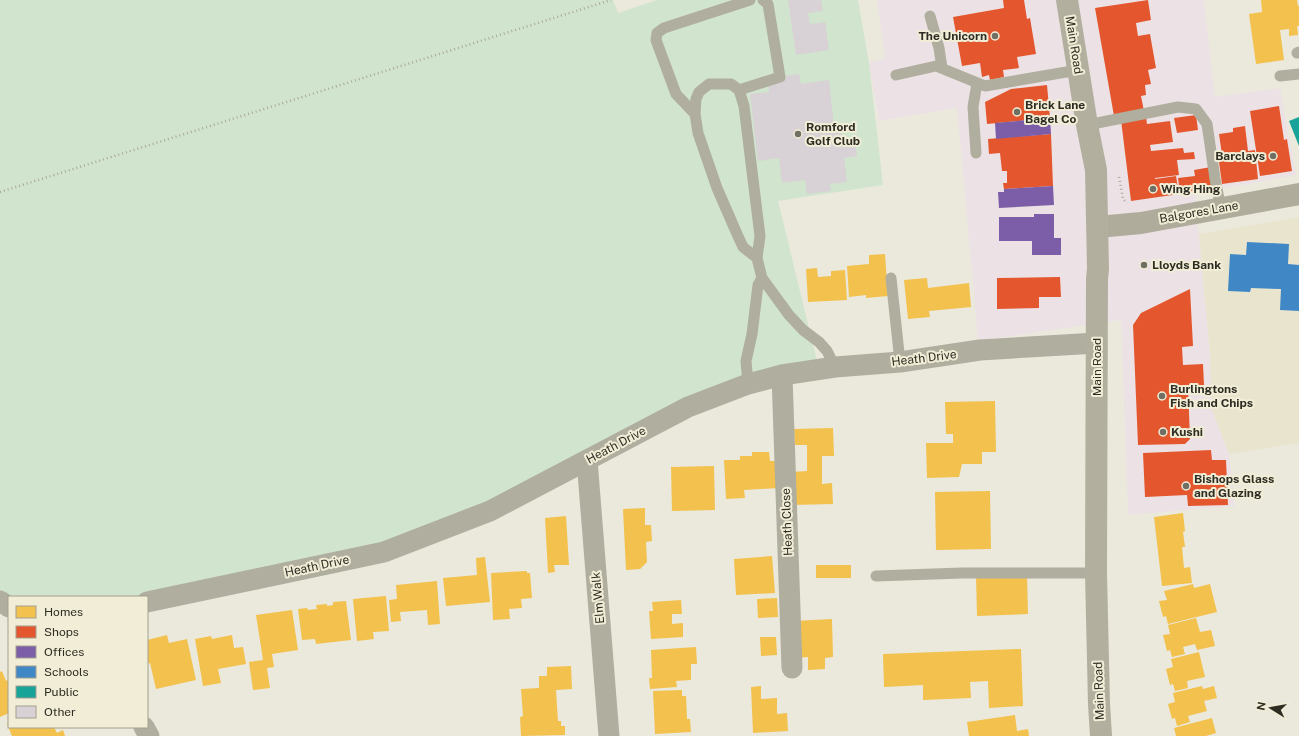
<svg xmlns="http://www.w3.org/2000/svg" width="1299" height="736" viewBox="0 0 1299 736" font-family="'Public Sans',sans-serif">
<rect width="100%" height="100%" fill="#ebe9dc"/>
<path fill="#ece2e5" d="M877,0H1204L1215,97L1280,88L1296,175L1195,194L1210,353L1212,409L1229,454L1235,506L1128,515L1121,320L978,341L957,108L879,121L869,63L885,58Z"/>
<path fill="#e8e4ce" d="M1299,217V443L1229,454L1212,410L1210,353L1199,234Z"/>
<path fill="#d1e4ce" d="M0,0H613L618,13L657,0H858L869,63L883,185L778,201L819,369L688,407L384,552L147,597H9L0,601Z"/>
<path fill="#f2c14e" d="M1261,0H1297L1298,6H1299V26H1297L1298,35L1289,36V29L1280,30L1284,60L1256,64L1249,14L1262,12Z
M885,254L888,296L866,298V295L849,297L847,266L869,264V255Z
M817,268L818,277L831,276V271L845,270L847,300L808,302L806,269Z
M927,278L928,288L969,283L971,307L929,311L930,317L908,319L904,280Z
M995,401L996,452H982V464H962L959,477L927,478L926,443H953V434H946L945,402Z
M833,428L834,456H822V484L832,483L833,504L793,505L792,472L807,471V445H795L794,429Z
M752,452H769L770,461H777L779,488L744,490L745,498L726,499L724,460H740V456H752Z
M714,466L715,510L672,511L671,467Z
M990,491L991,549L936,550L935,492Z
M645,508V525H651L652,541L646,542L647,562L640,569L626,570L623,509Z
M1183,513L1185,531L1183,532L1185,547H1182L1184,568L1190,567L1192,583L1162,586L1154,517Z
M566,516L569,565H554L555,572L548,573L545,518Z
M772,556L775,593L736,595L734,559Z
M485,557L490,602L446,606L443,578L477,575L476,558Z
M816,565H851V578H816Z
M527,571V573H530L532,598L521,599L522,608L509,609L510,619L493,620L491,573Z
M1027,574L1028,614L977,616L976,576Z
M437,581L440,624L428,625L427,610L400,612L401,621L391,622L389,600L397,599L396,585Z
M1193,584L1194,588L1210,584L1217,612L1168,624L1166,616L1163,617L1159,601L1167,600L1164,591Z
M386,596L389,631L373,632L374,639L357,641L353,599Z
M777,598L778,617L758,618L757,599Z
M681,600L682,614H672V624L683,623V637L651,639L649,611H653L652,602Z
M346,601L351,640L316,644L315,639L302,640L298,609L307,608L308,610L317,609L316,605L327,604V606L333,605V602Z
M292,610L298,650L272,654L274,667L267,668L270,688L253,690L249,662L263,660L256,615Z
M1196,618L1200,632L1211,630L1215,646L1197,650L1195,644L1183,647L1185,654L1172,657L1170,650L1167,651L1163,635L1170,634L1168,625Z
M832,619L833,657L825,658V669L808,670V657L795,658L794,621Z
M167,635L169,643L187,639L196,680L156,689L150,663L147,664V640Z
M232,635L234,648L243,647L246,664L218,669L221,683L203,686L195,639L211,636L212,639Z
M760,637H776L777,655L761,656Z
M696,647L697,664H691V680L676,681L677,687L650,689L649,678H652L651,650Z
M1021,649L1023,706L989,708L988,681L970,682L971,698L923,700V685L884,687L883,654Z
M1199,652L1205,677L1187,681L1188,688L1175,691L1173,684L1170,685L1166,669L1173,667L1171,659Z
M571,666L572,689L556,690L558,721H561V726H565V735L521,736L520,717L523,716L521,689L539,688V676H547V667Z
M2,671L6,681L9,679V713L0,717V672Z
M761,686V699L777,698V714L787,713L788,731L753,733L751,687Z
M1202,686L1203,689L1214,686L1217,698L1204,701L1207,711L1188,716L1190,722L1177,726L1175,718L1172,719L1168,704L1175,702L1173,693Z
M682,690V696H686L687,719H690L691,732L655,734L653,691Z
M1015,715L1017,731L1028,729L1029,736H969L967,722Z
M1212,718L1216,733L1206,736H1176L1174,728Z
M9,723V727H54L57,733L63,730L65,736H12L7,724Z"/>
<path fill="#e4572e" d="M1003,0H1024L1027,19L1030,18L1036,54L1017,57L1019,68L1003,70L1004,77L990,80L989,75L982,77L980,63L962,66L953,17L1004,8Z
M1148,0L1151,20L1136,23L1138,36L1150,34L1156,68L1148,70L1151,84L1145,85L1146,95L1141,96L1144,111L1114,116L1095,8Z
M1047,85L1050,118L987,124L985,102L1011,89Z
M1279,106L1284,140L1287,139L1292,171L1260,176L1250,111Z
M1196,115L1198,130L1177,133L1174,118Z
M1146,117L1147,124L1170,121L1173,142L1150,145L1151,151L1183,148L1184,153L1194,152L1195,159L1177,160L1179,175L1155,178V179L1176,176L1179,194L1131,201L1121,120Z
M1245,126L1248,151L1255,150L1258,179L1222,184L1218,155H1222L1219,134L1233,132V128Z
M1051,134L1053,186L1004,189L1003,183H1007V171H1002L1000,153L989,154L988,139Z
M1211,167L1214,188L1180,193L1178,178L1195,176L1194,170Z
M1060,277L1061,297H1039V308L997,309V278Z
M1190,289L1193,346L1182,347L1183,365L1203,364L1204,385L1188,386L1190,439L1185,444L1138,445L1133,325L1141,313Z
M1211,450L1212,460H1226L1228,505L1188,506L1187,495L1145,497L1143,453Z"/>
<path fill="#7b5ea7" d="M1050,118L1051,134L996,139L995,123Z
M1053,186L1054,205L999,208L998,192H1004V189Z
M1034,214H1054V238H1061V255H1032V241H999V217H1034Z"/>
<path fill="#3f88c5" d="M1247,242L1289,244L1288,264L1299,265V311L1280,310L1281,289L1251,288L1250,292L1228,291L1230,254L1246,255Z"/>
<path fill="#17a398" d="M1299,117V146L1289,121Z"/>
<path fill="#d8d1d5" d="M788,0H821L823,11L808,13L810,24L825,22L829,50L796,55Z
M799,74L801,84L829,80L834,126H840L843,143L855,141L857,156L844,158L847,182L830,184L831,191L807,194L805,180L782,183L779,158L758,161L750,94L769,92L768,82L786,80V76Z"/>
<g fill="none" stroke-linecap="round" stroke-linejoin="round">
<path stroke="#aaa89b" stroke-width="2.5" stroke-dasharray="1 3" stroke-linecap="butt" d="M1119,177L1123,199L1127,203
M0,192L611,0"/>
<path stroke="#b0ae9f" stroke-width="11" d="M930,16L939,48L942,68
M1297,53L1299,52
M896,75L936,66L985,86L1078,70
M1280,76L1299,74
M739,90L780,77L768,4L763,0
M695,114L676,94L656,40L657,33L664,28L750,0
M1087,125L1178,107L1196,109L1207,124L1215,179L1221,208
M976,153L973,107L977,83
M757,258L743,247L737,234L717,188L698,133L695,114L696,99L699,92L709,84H731L739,90L744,106L760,236L757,258L762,278L789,315L803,330L819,342L827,351L835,367
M891,278L900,362
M748,384L746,361L752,334L758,285L762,278
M876,576L962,573H1096"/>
<path stroke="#b0ae9f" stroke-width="21" d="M782,375L792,668
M587,460L609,736
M0,601L9,607
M147,602L384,552L490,511L688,407L748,384L782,375L835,367L900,362L980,350L1097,343
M144,727L149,736"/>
<path stroke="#afac9b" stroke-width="22" d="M1098,227L1141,223L1299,194"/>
<path stroke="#b2af9f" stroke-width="22" d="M1067,0L1087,125L1096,170L1098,269L1097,279L1096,573L1099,704L1101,736"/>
</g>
<g fill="#706f64" stroke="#f1edd6" stroke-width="1.5">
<circle cx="995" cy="36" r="4"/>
<circle cx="1017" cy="112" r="4"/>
<circle cx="798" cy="134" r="4"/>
<circle cx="1273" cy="156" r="4"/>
<circle cx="1153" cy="189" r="4"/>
<circle cx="1144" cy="265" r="4"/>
<circle cx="1162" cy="396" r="4"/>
<circle cx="1163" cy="432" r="4"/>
<circle cx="1186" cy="486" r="4"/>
</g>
<g text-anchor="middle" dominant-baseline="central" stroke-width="4" stroke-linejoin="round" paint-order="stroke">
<g font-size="12" font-weight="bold" fill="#2e2d24" stroke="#f1edd6" text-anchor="start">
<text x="987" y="36" text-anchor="end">The Unicorn</text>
<text x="1025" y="105">Brick Lane<tspan x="1025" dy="14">Bagel Co</tspan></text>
<text x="806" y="127">Romford<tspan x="806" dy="14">Golf Club</tspan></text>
<text x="1265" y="156" text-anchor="end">Barclays</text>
<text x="1161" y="189">Wing Hing</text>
<text x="1152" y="265">Lloyds Bank</text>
<text x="1170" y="389">Burlingtons<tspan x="1170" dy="14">Fish and Chips</tspan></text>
<text x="1171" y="432">Kushi</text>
<text x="1194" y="479">Bishops Glass<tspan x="1194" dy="14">and Glazing</tspan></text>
</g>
<g font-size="12" fill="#2e2d24" stroke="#f1edd6">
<text transform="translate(1074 45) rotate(81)">Main Road</text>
<text transform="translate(1199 212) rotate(-10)">Balgores Lane</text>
<text transform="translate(924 358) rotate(-7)">Heath Drive</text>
<text transform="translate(1097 367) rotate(-90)">Main Road</text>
<text transform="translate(616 445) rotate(-28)">Heath Drive</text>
<text transform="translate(787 522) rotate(-92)">Heath Close</text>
<text transform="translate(317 566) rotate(-12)">Heath Drive</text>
<text transform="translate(598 598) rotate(-95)">Elm Walk</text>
<text transform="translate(1099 691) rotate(-92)">Main Road</text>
</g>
</g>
<rect x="8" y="596" width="140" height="132" fill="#f1edd6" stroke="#a3a08f"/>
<rect x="16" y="606" width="20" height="12" fill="#f2c14e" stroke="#a3a08f"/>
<text x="44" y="616" font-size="12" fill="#2e2d24">Homes</text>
<rect x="16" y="626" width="20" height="12" fill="#e4572e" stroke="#a3a08f"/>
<text x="44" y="636" font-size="12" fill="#2e2d24">Shops</text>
<rect x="16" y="646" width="20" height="12" fill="#7b5ea7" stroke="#a3a08f"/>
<text x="44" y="656" font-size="12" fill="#2e2d24">Offices</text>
<rect x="16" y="666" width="20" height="12" fill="#3f88c5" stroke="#a3a08f"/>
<text x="44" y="676" font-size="12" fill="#2e2d24">Schools</text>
<rect x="16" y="686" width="20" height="12" fill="#17a398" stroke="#a3a08f"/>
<text x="44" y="696" font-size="12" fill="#2e2d24">Public</text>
<rect x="16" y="706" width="20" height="12" fill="#d8d1d5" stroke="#a3a08f"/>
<text x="44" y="716" font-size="12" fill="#2e2d24">Other</text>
<g transform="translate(1271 708) rotate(281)" stroke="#f1edd6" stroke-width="3" paint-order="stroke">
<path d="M0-3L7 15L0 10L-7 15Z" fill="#2e2d24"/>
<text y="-6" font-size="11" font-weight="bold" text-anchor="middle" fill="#2e2d24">N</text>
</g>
</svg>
